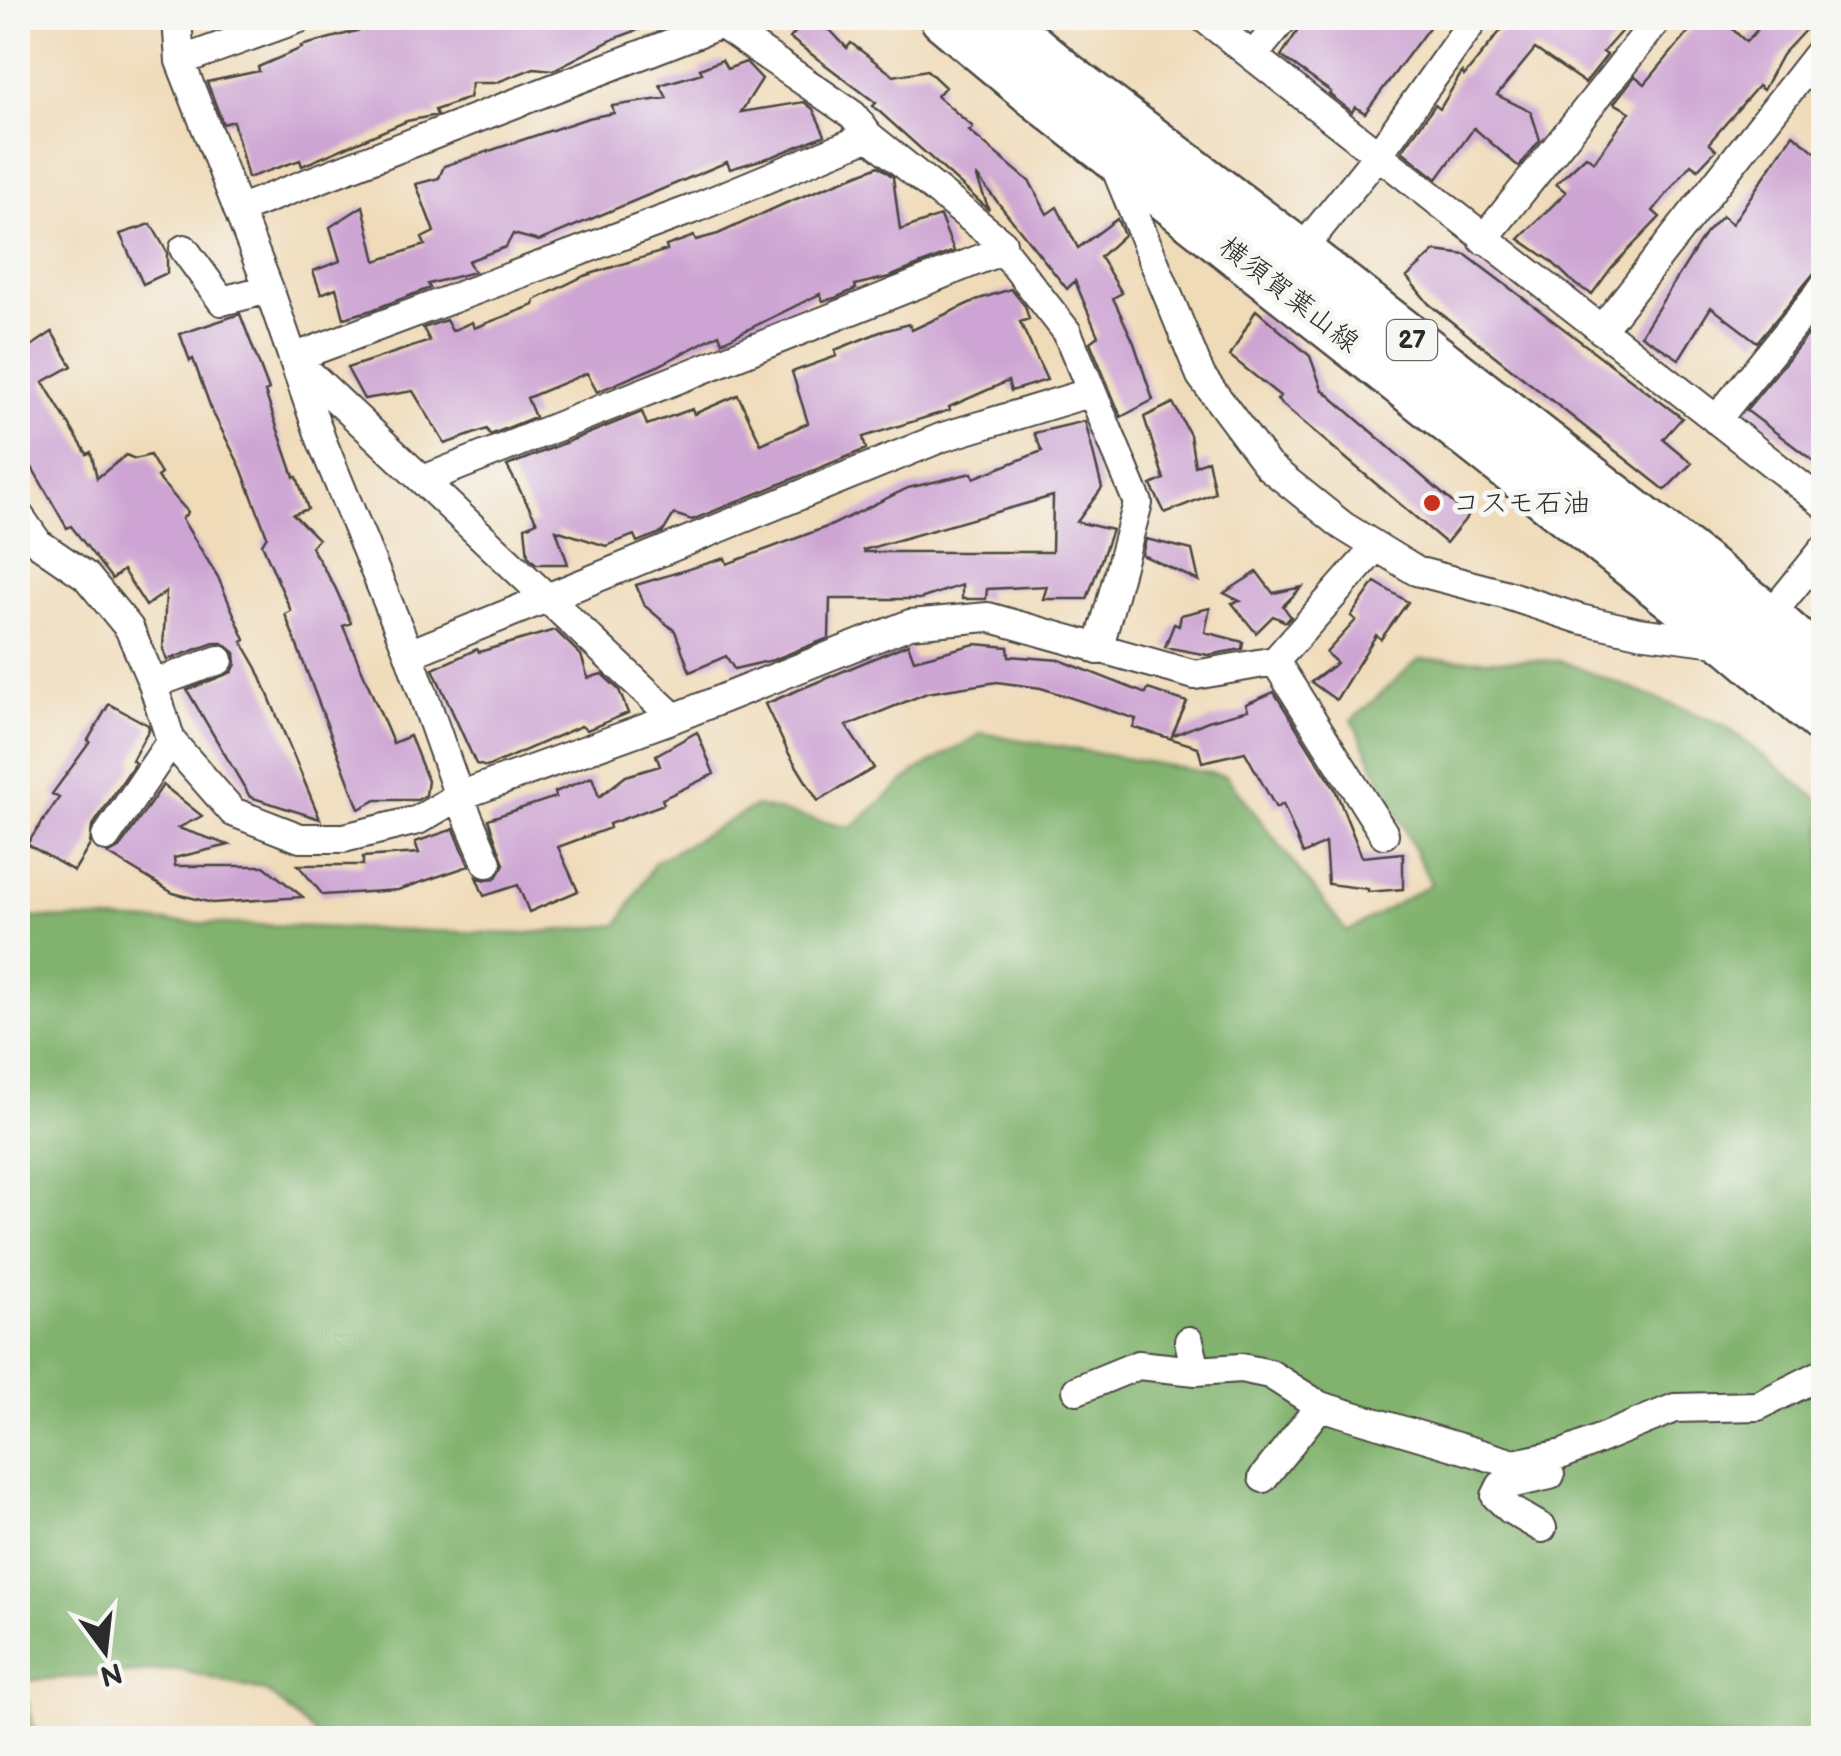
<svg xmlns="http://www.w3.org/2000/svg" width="1841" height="1756" viewBox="0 0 1841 1756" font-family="'Balsamiq Sans','Klee One',sans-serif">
<rect width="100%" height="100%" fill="#f6f6f2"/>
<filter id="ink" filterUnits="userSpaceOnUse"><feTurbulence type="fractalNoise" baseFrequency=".01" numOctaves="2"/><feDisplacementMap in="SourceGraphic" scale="20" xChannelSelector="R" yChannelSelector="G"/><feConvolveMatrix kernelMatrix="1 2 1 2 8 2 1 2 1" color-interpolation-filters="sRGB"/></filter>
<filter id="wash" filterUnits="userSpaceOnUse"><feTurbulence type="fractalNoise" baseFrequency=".0048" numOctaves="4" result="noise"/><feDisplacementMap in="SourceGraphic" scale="40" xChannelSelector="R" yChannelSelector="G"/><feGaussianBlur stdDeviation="2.25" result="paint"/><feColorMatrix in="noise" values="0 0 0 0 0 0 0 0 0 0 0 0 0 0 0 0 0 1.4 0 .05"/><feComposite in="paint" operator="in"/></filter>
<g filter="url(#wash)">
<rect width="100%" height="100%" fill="#f0dbb9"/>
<path fill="#81b36e" stroke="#566f4c" stroke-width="2.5" d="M1419,659L1561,661L1724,725L1823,803V1738H319L269,1693L177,1669L22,1681L37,1738H18V917L518,934L618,925L655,862L756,806L851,828L915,772L982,733L1226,776L1347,932L1431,884L1352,720Z"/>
<g id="blocks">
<path fill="#cda4d3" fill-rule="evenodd" d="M389,18H665V20L616,38L553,70L534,68L495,83H472L469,98L435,110L437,115L407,121L302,166L300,160L248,178L233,121L223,124L207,82L259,71L258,67L302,48L301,46L360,30Z
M1306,18H1436L1365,113L1355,107L1352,112L1329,94L1331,92L1281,56Z
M1511,18H1562L1575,28L1582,18H1633L1603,52L1607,55L1585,83L1535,49L1497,95L1531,112L1540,140L1519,167L1474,128L1437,179L1402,151L1435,105L1440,109L1462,72L1464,76Z
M1700,18H1721L1746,42L1768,18H1794L1807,28L1782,55L1763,90L1758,86L1709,143L1716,150L1698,169L1691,164L1653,211L1660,217L1612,267L1592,294L1576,285L1551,261L1519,239L1566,192L1556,184L1586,156L1594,162L1630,112L1614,103L1635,76L1645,84Z
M806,21L831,31L847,48L851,43L894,76L927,70L945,87L937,96L973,127L969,131L1030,182L1047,214L1057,207L1078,248L1117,219L1124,235L1100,257L1122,293L1113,298L1134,343L1153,400L1121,417L1090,342L1098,336L1075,281L1067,289L976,175L989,210L873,106L876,103L790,38Z
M722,60L727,69L746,62L762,79L741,112L804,102L813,109L825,135L774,156L730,169L727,162L539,241L513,234L506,247L468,261L474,272L428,284L430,288L372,310L344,318L336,288L321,294L313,271L340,261L330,227L363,206L376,261L425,245L422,238L434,232L416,184L439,178L444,166L588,118L614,113L612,106L667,98L660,85L702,73L700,69Z
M1793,134L1824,159V261L1757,342L1711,307L1679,359L1641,335L1705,234L1722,216L1732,224Z
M879,166L893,177L900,230L940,216L954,251L889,277L855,285L856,289L835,298L823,301L820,294L722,342L719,334L658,366L597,392L587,373L527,398L535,417L490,435L487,429L445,444L413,391L364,399L347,368L430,341L423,328L446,320L452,331L472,322L474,328L534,305L535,300L584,276L667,250L666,246L694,236L696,240L718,234L786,203Z
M151,224L167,252V273L143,284L120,234Z
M1435,251L1466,255L1682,418L1663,439L1692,463L1665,490L1429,304L1407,277Z
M1011,289L1025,306L1029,319L1020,322L1047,380L1011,391L1008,381L949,407L950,410L863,437L866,449L692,520L674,514L663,532L637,542L634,535L606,546L556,530L568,564H536L528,556L525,527L537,522L507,466L642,412L647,425L692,409L694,414L738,395L761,444L808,423L792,372L837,356L835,350L880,332L909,324L912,330L976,300Z
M1256,310L1310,356L1322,389L1468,516L1446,543L1277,400L1280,396L1230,356Z
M240,314L269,390L265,392L294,477H297L308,509L293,514L318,539L311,547L335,587L351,623L343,626L393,743L410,736L428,781L426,795L417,800H376L359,809L285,614L291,611L262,544L267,536L241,468L212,411L193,359L190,361L180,334Z
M1824,315V469L1746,410Z
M52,332L72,366L43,382L87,454L91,452L97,478L126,455L135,459L150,455L161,474L157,477L188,512L182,519L218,577L245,640L242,642L257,668L320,819L250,797L187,690L232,672L236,664L235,653L223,643H214L167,660L163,649L166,592L146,606L123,570L112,579L71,526L67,528L18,443V340L24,351Z
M1173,403L1190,435L1195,466L1208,460L1215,493L1165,513L1151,485L1164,479L1144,417Z
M1085,421L1102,488L1077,522L1112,530L1087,599H1043L1047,586L987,589L986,599H962V585L920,599H830L829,638L773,660L734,669L726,656L690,672L675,631L645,606L636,585L725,558L727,564L832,525L908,488L972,473L974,478L1042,451L1034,433ZM1053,496L1052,552H864L863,550Z
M1146,539L1192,550L1199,581L1142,555Z
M1257,572L1273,593L1302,587L1283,606L1291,617L1286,622L1273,616L1256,633L1232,603L1240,601L1224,593Z
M1375,582L1408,602L1381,639L1376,635L1336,700L1311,682L1337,663L1326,653L1356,620L1351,616Z
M1210,608L1205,632L1243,642L1242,649L1208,655L1165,647L1174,624L1179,626L1181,615Z
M555,630L581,655L588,678L602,674L619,690L628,713L587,730L581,726L487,767L476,764L433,669L477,649L479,652Z
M908,644L914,660L975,644L1008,647L1009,656L1060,660L1146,694L1148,689L1187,702L1172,736L1208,721L1248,710L1246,704L1274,692L1335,789L1362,857L1403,853V889L1368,892V889L1328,884L1325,843L1303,854L1283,804L1276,808L1245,752L1202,762L1198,747L1133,727L1136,719L1041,688L997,682L927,693L846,726L874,768L818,801L789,754L765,704Z
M109,704L148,725L149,729L132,760L135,763L92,827L90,845L74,871L27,844L59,798L52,794L90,742L88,740Z
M697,732L714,774L662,799L664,804L609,824L610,828L558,847L578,891L529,912L518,885L484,896L476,877L486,880L495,879L504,864L488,819L556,797L555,792L592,777L599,797L626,776L660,766L656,755Z
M163,785L202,816L178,828L229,845L174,858L175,866H264L303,897L212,903L173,893L108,854L120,847Z
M454,829L469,866L398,890L323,895L298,865H363V857L419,853L415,842Z"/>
</g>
</g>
<g filter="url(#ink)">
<use href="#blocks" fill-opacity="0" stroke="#494540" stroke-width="2.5"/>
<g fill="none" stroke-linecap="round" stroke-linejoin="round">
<defs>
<path id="minor" d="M177,18L180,61L269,289L321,439L409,654L459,796L487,863
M718,18L721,24L853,115L869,136L1002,243L1003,250L1067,332L1138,503L1098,650
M1204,18L1824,504
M1253,56L1284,18
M180,61L300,18
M1114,164L1201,376L1268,466L1343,526L1416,571L1504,594L1580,619L1638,632L1732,644L1769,617L1824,549
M238,210L721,24
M1483,240L1659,18
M184,249L222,301L269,289
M1300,252L1377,156L1475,18
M1601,330L1824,46
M1716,420L1824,287
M423,480L1003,250
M18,514L38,543L86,576L129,628L153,684L171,741L233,812L300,838H344L418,820L459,796L674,718L910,624L988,617L1195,675L1275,661L1376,547
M409,654L943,437L1092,392
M1275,661L1384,834
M153,684L219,660
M674,718L293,358L698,207L869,136
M106,837L171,741
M1189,1341L1196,1371
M1077,1390L1138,1365L1196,1371L1241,1368L1270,1374L1320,1406L1514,1464L1563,1454L1675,1408L1758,1406L1824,1373
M1263,1478L1320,1406
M1542,1528L1511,1510L1496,1496L1501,1486L1550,1475"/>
<path id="primary" d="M943,18L1033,93L1732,644L1824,722
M998,18L1066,75L1300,252L1769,617L1824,666"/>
</defs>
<use href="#minor" stroke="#494540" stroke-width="32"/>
<use href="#primary" stroke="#494540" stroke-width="50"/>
<use href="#minor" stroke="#fff" stroke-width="28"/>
<use href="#primary" stroke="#fff" stroke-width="45"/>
</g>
</g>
<circle fill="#c8321e" stroke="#f6f6f2" stroke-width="4" cx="1432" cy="503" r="10"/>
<g text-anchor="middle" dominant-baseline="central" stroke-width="10" stroke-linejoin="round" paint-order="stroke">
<rect fill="#f6f6f2" stroke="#686867" stroke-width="2.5" x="1387" y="320" width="50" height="40" rx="8"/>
<g font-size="25" font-weight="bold" fill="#2b2b2b">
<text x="1412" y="340">27</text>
</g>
<g font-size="28" fill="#2b2b2b" stroke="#f6f6f2">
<text transform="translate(1289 295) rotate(38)">横須賀葉山線</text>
</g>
<g font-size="28" fill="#2b2b2b" stroke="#f6f6f2" text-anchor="start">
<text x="1452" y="503">コスモ石油</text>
</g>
</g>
<rect width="1841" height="1756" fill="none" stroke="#f6f6f2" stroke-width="60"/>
<g transform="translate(105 1651) rotate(165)" stroke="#f6f6f2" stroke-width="8" paint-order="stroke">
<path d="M0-8L18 38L0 25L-18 38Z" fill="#2b2b2b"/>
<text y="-15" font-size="28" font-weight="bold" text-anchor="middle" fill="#2b2b2b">N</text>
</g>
</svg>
